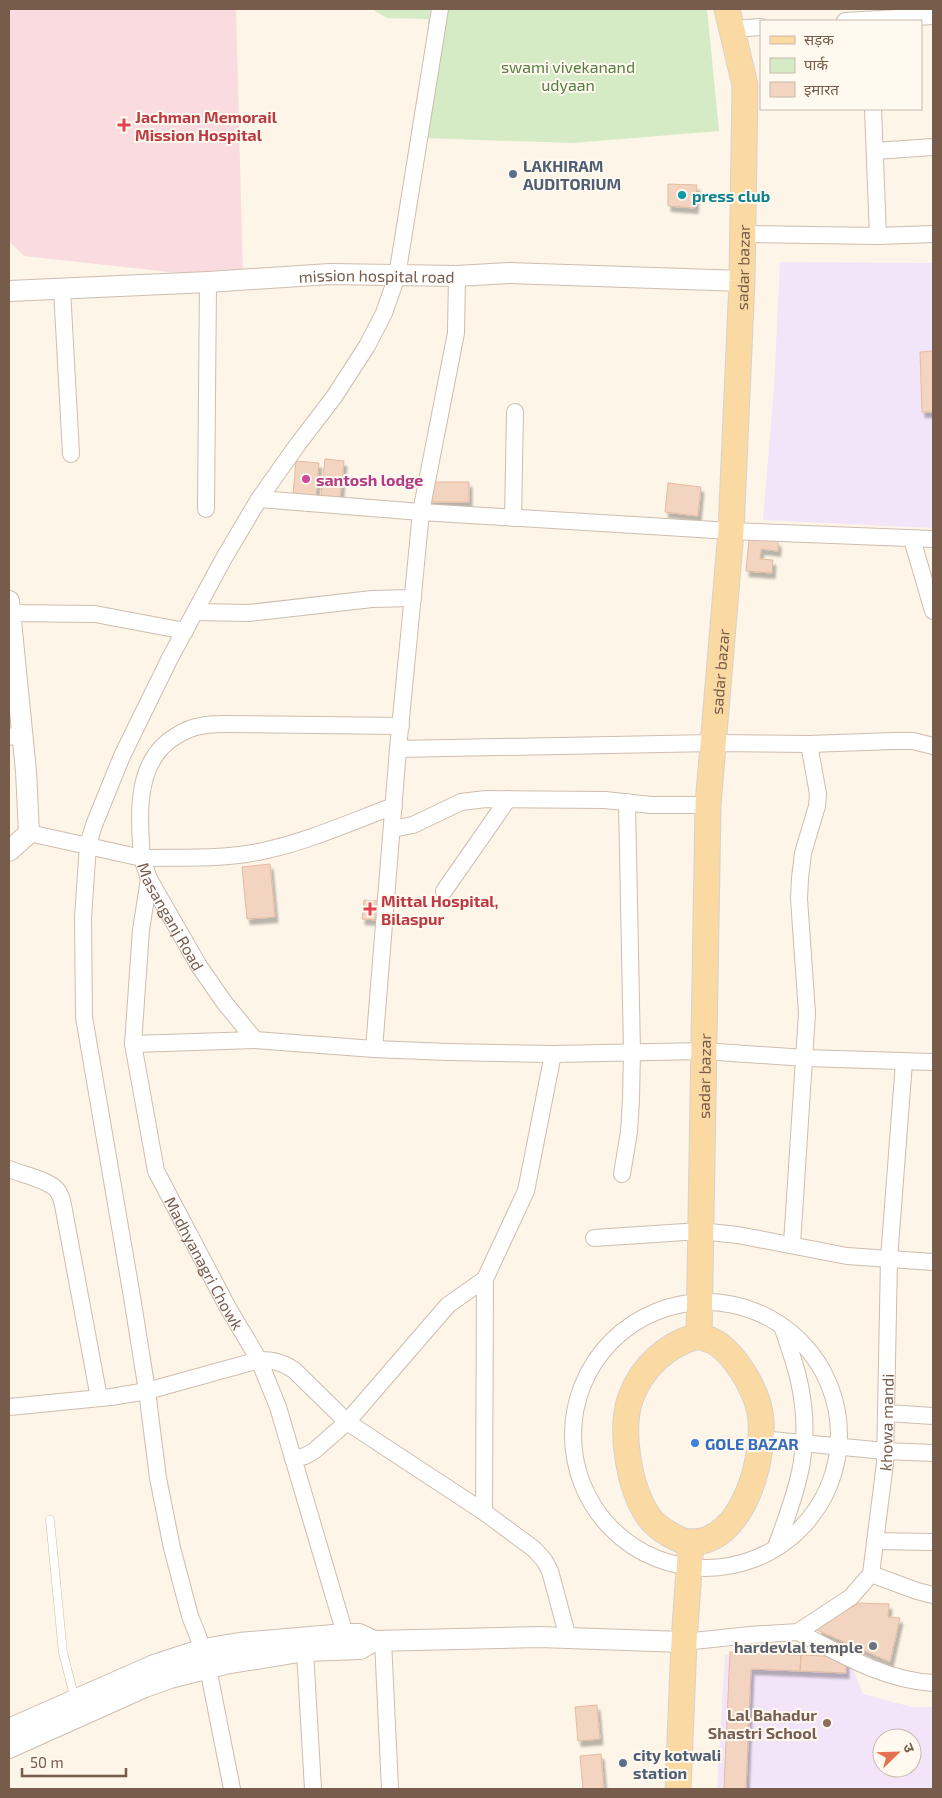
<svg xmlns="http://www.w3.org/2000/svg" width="942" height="1798" viewBox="0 0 942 1798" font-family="'Exo 2','Noto Sans Devanagari',sans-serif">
<defs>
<filter id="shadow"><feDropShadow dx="3" dy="5.5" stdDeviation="1" flood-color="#0004"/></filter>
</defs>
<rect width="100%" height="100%" fill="#fcf5e8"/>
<path fill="#f2e5f9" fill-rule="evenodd" d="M780,262L933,263V528L763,520L774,387Z
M725,1655L851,1664L863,1694L912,1707H933V1789H717ZM882,1738H912V1768H882Z"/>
<path fill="#fadbdf" d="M9,9H236L243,280L24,256L9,241Z"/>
<path fill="#d4ebc6" d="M375,9H707L719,131L573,143L422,138L428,19L387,18L375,11Z"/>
<path fill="#f2d4c0" stroke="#e4bba0" filter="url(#shadow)" d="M668,184L697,185L695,208L668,206Z
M933,351V412H922L920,352Z
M325,459L344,461L340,498L321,496Z
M296,461L319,463L316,496L293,494Z
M430,482H469V502H429Z
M668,483L701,487L698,516L665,512Z
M749,539L778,541V551L761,549L760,559L773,560L772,573L746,571Z
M270,864L275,917L247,919L242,867Z
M364,900L380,901L379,920L362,919Z
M859,1603L889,1604L888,1617L900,1618L890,1662L817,1630L820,1626Z
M730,1652L801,1655L800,1671L751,1669L746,1789H724Z
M801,1655L846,1657V1673L800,1671Z
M597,1705L600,1739L578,1741L575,1707Z
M601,1754L604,1789H583L580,1756Z"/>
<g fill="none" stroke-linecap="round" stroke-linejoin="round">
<defs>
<path id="service" d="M50,1520L63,1653L75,1699"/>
<g id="minor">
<path d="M845,21L933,16"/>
<path d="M732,29L761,27"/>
<path d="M873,109L878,236"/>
<path d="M875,151L933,147"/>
<path d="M743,234L878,236L933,234"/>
<path d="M62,289L71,454"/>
<path d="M259,499L421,512L731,531L933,539"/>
<path d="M206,509L208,282"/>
<path d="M513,518L515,412"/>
<path d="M912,539L933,611"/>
<path d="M195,612L249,613L372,599L413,598"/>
<path d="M10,613L95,614L185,631"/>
<path d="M9,737L22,734"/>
<path d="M398,749L713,743L809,744L893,741H913L933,746"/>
<path d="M394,806C353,821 309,841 267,850C226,860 183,857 142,858C139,815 134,761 176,736C184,731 192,727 201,726C208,724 216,724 224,724L401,726"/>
<path d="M392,829L413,825L461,802L486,799L605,800L651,805H708"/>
<path id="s1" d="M29,833L142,858L149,879L199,966L224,1002L255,1040"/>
<path id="s2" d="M149,879L141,930L133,1044L156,1171L227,1306L259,1360L278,1407L345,1634"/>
<path d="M444,891L508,799"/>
<path d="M133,1044L255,1040L374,1049L448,1052L553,1054L703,1051L805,1058L933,1062"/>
<path d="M374,1049L398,749L421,512L456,333L457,276"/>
<path d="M9,1169C21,1174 49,1180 57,1190C60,1194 62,1199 63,1205L99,1398"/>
<path d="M622,1174L629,1132L631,1099L632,1052L627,802"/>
<path d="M594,1238L700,1231L738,1235L847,1256L933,1262"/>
<path d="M792,1244L807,1013L799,899L800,878L803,853L817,806L818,794L809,744"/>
<circle cx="706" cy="1435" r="133"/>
<path d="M9,1407L111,1397L147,1391L259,1360C273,1360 282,1362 294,1370L347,1422L484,1512L534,1549L544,1560L550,1571L568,1638"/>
<path d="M887,1413L933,1416"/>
<path d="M761,1439L885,1451L933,1453"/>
<path d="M293,1459L305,1456L314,1451L347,1422L448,1305L485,1279L526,1191L553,1054"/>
<path d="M484,1512L485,1279"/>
<path d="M875,1541L933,1542"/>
<path d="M777,1544C799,1486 813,1444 799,1381C795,1363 788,1344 782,1326"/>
<path d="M871,1574L917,1591L933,1595"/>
<path d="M798,1632C841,1654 884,1680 933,1683"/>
<path d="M383,1641L390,1789"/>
<path id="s3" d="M684,1642L750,1635L798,1632L851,1597L871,1574L885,1463L889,1259L904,1062"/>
<path d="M305,1651L313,1789"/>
<path d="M232,1789L208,1668L203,1649L190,1616L172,1548L158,1478L147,1391L132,1297L84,1017L83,917L88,845L94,825L122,756L170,658L224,558L259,499L298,444L334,397L367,346L384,313L397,276L440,9"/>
</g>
<g id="tertiary">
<path id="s4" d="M9,291L208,282L330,274L457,276L509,273L742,281"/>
<path d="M9,601L26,771L29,833L9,851"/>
<path d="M9,1729L154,1665L203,1649L239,1643L345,1634H359L374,1641"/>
<path d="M9,1748L145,1687L170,1678L225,1664L305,1651L360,1649L374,1641L539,1637L684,1642"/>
</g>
<g id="primary">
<path id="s5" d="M699,1336L708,805L731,531L742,281L745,85L727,9"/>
<path d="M699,1336C703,1338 709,1339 713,1341C735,1353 755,1388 760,1412C767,1454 744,1544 690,1542C683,1542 676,1538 669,1534C662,1530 654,1524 649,1517C629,1489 619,1429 631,1397C642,1367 668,1343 699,1336Z"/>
<path d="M678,1789L684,1642L691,1542"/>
</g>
</defs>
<use href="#service" stroke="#cfbdae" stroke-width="9"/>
<use href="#minor" stroke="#cfbdae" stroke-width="18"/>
<use href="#tertiary" stroke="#cfbdae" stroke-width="22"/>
<use href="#primary" stroke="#d9d1cd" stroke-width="27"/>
<use href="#service" stroke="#fff" stroke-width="8"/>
<use href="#minor" stroke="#fff" stroke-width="16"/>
<use href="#tertiary" stroke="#fff" stroke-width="20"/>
<use href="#primary" stroke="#fadaa2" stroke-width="25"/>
</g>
<g fill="#e0444e" stroke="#fff9ef" stroke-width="2">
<path d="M121.5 117.5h5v5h5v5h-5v5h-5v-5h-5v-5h5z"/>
<path d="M367.5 901.5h5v5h5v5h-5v5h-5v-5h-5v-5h5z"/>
</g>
<g fill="#5c6f8a" stroke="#fff9ef" stroke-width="2">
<circle cx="513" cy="174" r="5"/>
<circle cx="623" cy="1763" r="5"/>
</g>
<circle fill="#0f9aa8" stroke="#fff9ef" stroke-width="2" cx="682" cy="195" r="5"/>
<circle fill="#d1479c" stroke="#fff9ef" stroke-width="2" cx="306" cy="479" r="5"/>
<circle fill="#3f7fe0" stroke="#fff9ef" stroke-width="2" cx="695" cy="1443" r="5"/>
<circle fill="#6b7280" stroke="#fff9ef" stroke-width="2" cx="873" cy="1646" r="5"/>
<circle fill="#8d6e63" stroke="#fff9ef" stroke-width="2" cx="827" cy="1723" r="5"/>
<g text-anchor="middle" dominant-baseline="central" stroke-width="4" stroke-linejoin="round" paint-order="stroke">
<g font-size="16" fill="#547d43" stroke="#fff9ef">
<text x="568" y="66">swami vivekanand<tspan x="568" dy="18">udyaan</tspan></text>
</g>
<g font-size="16" font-weight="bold" fill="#be3a42" stroke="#fff9ef" text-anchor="start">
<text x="135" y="116">Jachman Memorail<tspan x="135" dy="18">Mission Hospital</tspan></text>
<text x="381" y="900">Mittal Hospital,<tspan x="381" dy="18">Bilaspur</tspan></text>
</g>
<g font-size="16" font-weight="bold" fill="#4e5e75" stroke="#fff9ef" text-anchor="start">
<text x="523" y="165">LAKHIRAM<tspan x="523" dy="18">AUDITORIUM</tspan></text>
<text x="633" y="1754">city kotwali<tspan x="633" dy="18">station</tspan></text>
</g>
<g font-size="16" font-weight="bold" fill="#0d838f" stroke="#fff9ef" text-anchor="start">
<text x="692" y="195">press club</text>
</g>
<g font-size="16" fill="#775c4c" stroke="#fff9ef">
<text stroke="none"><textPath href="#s5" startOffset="1070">sadar bazar</textPath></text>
<text stroke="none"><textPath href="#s4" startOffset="368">mission hospital road</textPath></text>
<text stroke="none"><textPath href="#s5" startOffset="665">sadar bazar</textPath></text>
<text stroke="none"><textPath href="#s1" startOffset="181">Masanganj Road</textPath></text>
<text stroke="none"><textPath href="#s5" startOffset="260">sadar bazar</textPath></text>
<text stroke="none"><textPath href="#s2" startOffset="399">Madhyanagri Chowk</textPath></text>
<text stroke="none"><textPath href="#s3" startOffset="361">khowa mandi</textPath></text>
</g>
<g font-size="16" font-weight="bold" fill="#b23c85" stroke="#fff9ef" text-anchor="start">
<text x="316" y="479">santosh lodge</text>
</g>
<g font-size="16" font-weight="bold" fill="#366cbe" stroke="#fff9ef" text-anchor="start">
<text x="705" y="1443">GOLE BAZAR</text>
</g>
<g font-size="16" font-weight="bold" fill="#5b616d" stroke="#fff9ef" text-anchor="end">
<text x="863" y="1646">hardevlal temple</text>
</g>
<g font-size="16" font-weight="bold" fill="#785e54" stroke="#fff9ef" text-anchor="end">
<text x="817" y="1714">Lal Bahadur<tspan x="817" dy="18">Shastri School</tspan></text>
</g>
</g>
<rect width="942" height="1798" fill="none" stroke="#775c4c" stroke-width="20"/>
<rect x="760" y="20" width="162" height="90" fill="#fff9ef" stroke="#c9baae"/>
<rect x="770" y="36" width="25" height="8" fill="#fadaa2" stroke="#c9baae"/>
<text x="804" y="45" font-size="15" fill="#775c4c">सड़क</text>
<rect x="770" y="58" width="25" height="15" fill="#d4ebc6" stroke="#c9baae"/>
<text x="804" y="70" font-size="15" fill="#775c4c">पार्क</text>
<rect x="770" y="82" width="25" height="15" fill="#f2d4c0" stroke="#c9baae"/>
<text x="804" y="95" font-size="15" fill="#775c4c">इमारत</text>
<g transform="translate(897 1753) rotate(67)"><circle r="24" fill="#fff9ef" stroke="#c9baae"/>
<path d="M0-4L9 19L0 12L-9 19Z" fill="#e5724e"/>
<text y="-8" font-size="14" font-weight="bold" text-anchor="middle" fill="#775c4c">उ</text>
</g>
<path d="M22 1768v8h104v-8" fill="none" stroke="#775c4c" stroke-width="2.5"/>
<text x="30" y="1768" font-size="15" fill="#775c4c" stroke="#fff9ef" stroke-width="4" paint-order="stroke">50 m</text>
</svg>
